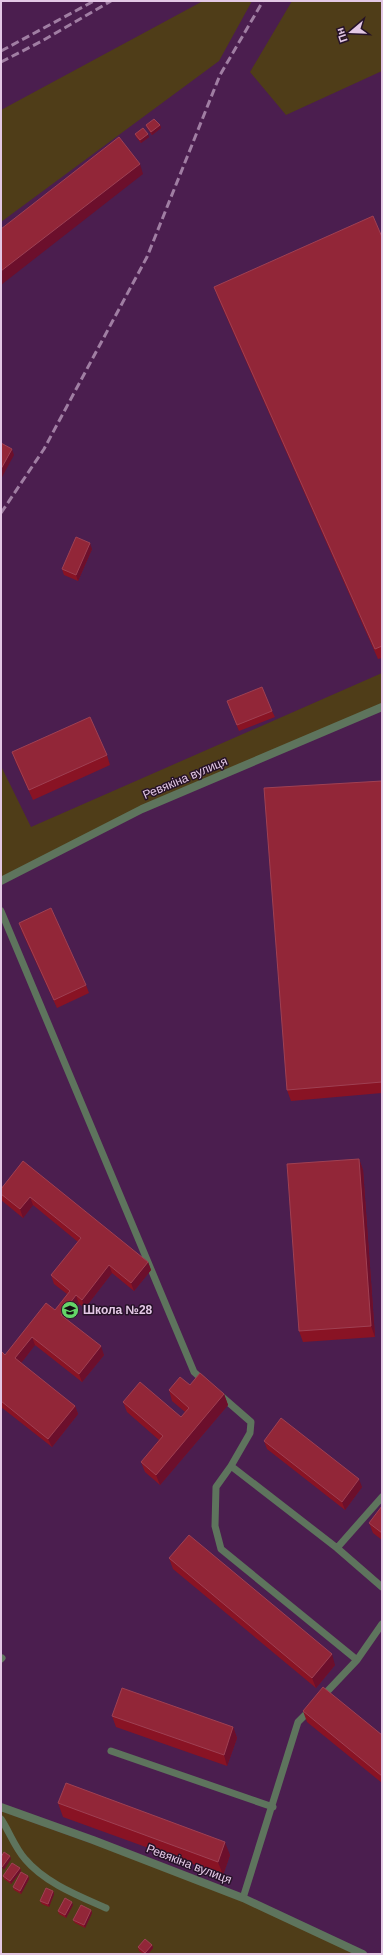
<svg xmlns="http://www.w3.org/2000/svg" width="383" height="1955" viewBox="0 0 383 1955" font-family="Arial,sans-serif">
<rect width="100%" height="100%" fill="#4b1e4f"/>
<path fill="#4f3d18" d="M203,1H252L219,61L1,222V110Z
M292,1H382V71L286,115L250,72Z
M382,673V707L142,809L1,881V766L31,827Z
M1,1811L243,1898L363,1954H1Z"/>
<g fill="none" stroke-linecap="round" stroke-linejoin="round">
<path stroke="#5e745d" stroke-width="7" d="M1,911L194,1372L205,1382
M220,1395L251,1422L250,1433L231,1466L216,1487L215,1526L221,1549L357,1660
M231,1466L337,1548L382,1587
M337,1548L382,1497
M1,1659L2,1658
M321,1698L357,1660L382,1624
M111,1751L273,1807
M1,1819C9,1831 15,1848 25,1859C45,1883 79,1896 106,1908
M243,1898L298,1722L310,1710"/>
<path stroke="#5e745d" stroke-width="8" d="M1,1807L93,1840L243,1898L363,1954"/>
<path stroke="#5e745d" stroke-width="8" d="M1,881L142,809L382,707"/>
<path stroke="#a07ea3" stroke-width="3" stroke-dasharray="8 4" stroke-linecap="butt" d="M1,51L94,1
M1,62L42,41L111,1
M1,513L44,449L147,257L220,75L263,1"/>
</g>
<path fill="#891324" d="M146,125H160L161,128L152,135L147,128Z
M135,134L149,137L141,143L136,137Z
M382,237V658L378,659L218,298L214,287Z
M92,549L78,581L64,575L62,569Z
M229,707L272,711L275,717L239,731Z
M12,752L107,755L110,765L33,800L16,763Z
M382,781V1093L291,1101L287,1090Z
M19,923L86,985L89,993L57,1008L22,932Z
M359,1159L363,1170L375,1337L303,1342L299,1331Z
M23,1161L148,1262L151,1270L134,1291L112,1273L85,1308L79,1304L67,1320L104,1355L82,1382L35,1345L21,1363L75,1406L78,1414L52,1447L1,1407V1351L5,1355L55,1310L67,1294L54,1284L51,1275L78,1242L33,1205L23,1218L1,1200V1189Z
M190,1385L224,1394L228,1405L160,1485L145,1472L141,1462L159,1440L127,1412L123,1402L181,1417L185,1412L172,1401L169,1390Z
M264,1441L362,1487L345,1510L267,1449Z
M382,1506V1540L373,1533L369,1523Z
M169,1558L335,1665L316,1688L173,1569Z
M303,1711L382,1735V1783L307,1722Z
M112,1716L233,1727L237,1738L227,1766L116,1727Z
M58,1803L230,1855L223,1875L63,1817Z
M20,1868L21,1871L11,1884L4,1879L3,1876Z
M28,1876L29,1879L21,1894L14,1890L13,1887Z
M53,1891L54,1894L49,1907L42,1904L40,1901Z
M73,1905L66,1918L59,1914L58,1911Z
M91,1910L92,1913L85,1928L75,1923L73,1920Z
M152,1945L153,1948L148,1954H144L139,1951L138,1947Z"/>
<path fill="#6c0f2c" d="M160,125L161,128L152,135L151,132Z
M148,134L149,137L141,143L140,140Z
M140,164L143,174L1,285V271Z
M12,449L14,455L1,479V469Z
M90,543L92,549L78,581L76,575Z
M359,1159L363,1170L375,1337L371,1326Z
M30,1197L33,1205L23,1218L20,1209Z
M148,1262L151,1270L134,1291L131,1283Z
M109,1265L112,1273L85,1308L82,1300Z
M76,1295L79,1304L64,1323L61,1315Z
M32,1337L35,1345L18,1367L15,1358Z
M101,1346L104,1355L82,1382L79,1374Z
M224,1394L228,1405L160,1485L156,1475Z
M75,1406L78,1414L52,1447L48,1439Z
M359,1479L362,1487L345,1510L342,1502Z
M332,1654L335,1665L316,1688L312,1678Z
M233,1727L237,1738L227,1766L224,1755Z
M225,1842L230,1855L223,1875L218,1862Z
M10,1856L11,1859L4,1870L2,1867Z
M20,1868L21,1871L11,1884L10,1881Z
M28,1876L29,1879L21,1894L20,1891Z
M53,1891L54,1894L49,1907L48,1904Z
M72,1902L73,1905L66,1918L65,1915Z
M91,1910L92,1913L85,1928L84,1925Z
M152,1945L153,1948L148,1954H146L145,1953Z"/>
<path fill="#922638" stroke="#9f4053" d="M154,119L160,125L151,132L146,125Z
M143,128L148,134L140,140L135,134Z
M119,137L140,164L1,271V229Z
M373,216L382,237V646L375,649L214,287Z
M1,443L12,449L1,469Z
M76,537L90,543L76,575L62,569Z
M262,687L272,711L237,725L227,701Z
M90,717L107,755L29,790L12,752Z
M382,781V1082L287,1090L264,788Z
M51,908L86,985L54,1000L19,923Z
M359,1159L371,1326L299,1331L287,1164Z
M23,1161L148,1262L131,1283L109,1265L82,1300L76,1295L61,1315L101,1346L79,1374L32,1337L15,1358L75,1406L48,1439L1,1401V1351L5,1355L46,1303L55,1310L70,1291L51,1275L81,1238L30,1197L20,1209L1,1194V1189Z
M200,1373L224,1394L156,1475L141,1462L163,1436L123,1402L140,1382L181,1417L189,1408L169,1390L180,1377L190,1385Z
M281,1418L359,1479L342,1502L264,1441Z
M382,1506V1533L369,1523Z
M189,1535L332,1654L312,1678L169,1558Z
M323,1687L382,1735V1776L303,1711Z
M122,1688L233,1727L224,1755L112,1716Z
M66,1783L225,1842L218,1862L58,1803Z
M4,1852L10,1856L2,1867L1,1866V1857Z
M12,1863L20,1868L10,1881L3,1876Z
M21,1872L28,1876L20,1891L13,1887Z
M46,1888L53,1891L48,1904L40,1901Z
M65,1898L72,1902L65,1915L58,1911Z
M81,1905L91,1910L84,1925L73,1920Z
M145,1939L152,1945L145,1953L138,1947Z"/>
<defs>
<symbol id="school-disc" viewBox="-11 -11 22 22"><circle r="9.5" fill="#64d468" stroke="#261228"/><path d="M0-5L7-2L0 1L-7-2ZM-4 1L0 2.5L4 1V4Q0 6-4 4Z" fill="#111"/></symbol>
</defs>
<g fill-rule="evenodd">
<use href="#school-disc" x="60" y="1300" width="20" height="20"/>
</g>
<g text-anchor="middle" dominant-baseline="central" stroke-width="3" stroke-linejoin="round" paint-order="stroke">
<g font-size="12" fill="#e3c8e5" stroke="#261228">
<text transform="translate(185 778) rotate(-23)">Ревякіна вулиця</text>
<text transform="translate(189 1864) rotate(21)">Ревякіна вулиця</text>
</g>
<g font-size="12" font-weight="bold" fill="#e3c8e5" stroke="#261228" text-anchor="start">
<text x="83" y="1310">Школа №28</text>
</g>
</g>
<rect width="383" height="1955" fill="none" stroke="#e3c8e5" stroke-width="4"/>
<g transform="translate(351 32) rotate(251)" stroke="#261228" stroke-width="3" paint-order="stroke">
<path d="M0-3L7 15L0 10L-7 15Z" fill="#e3c8e5"/>
<text y="-6" font-size="11" font-weight="bold" text-anchor="middle" fill="#e3c8e5">Пн</text>
</g>
</svg>
